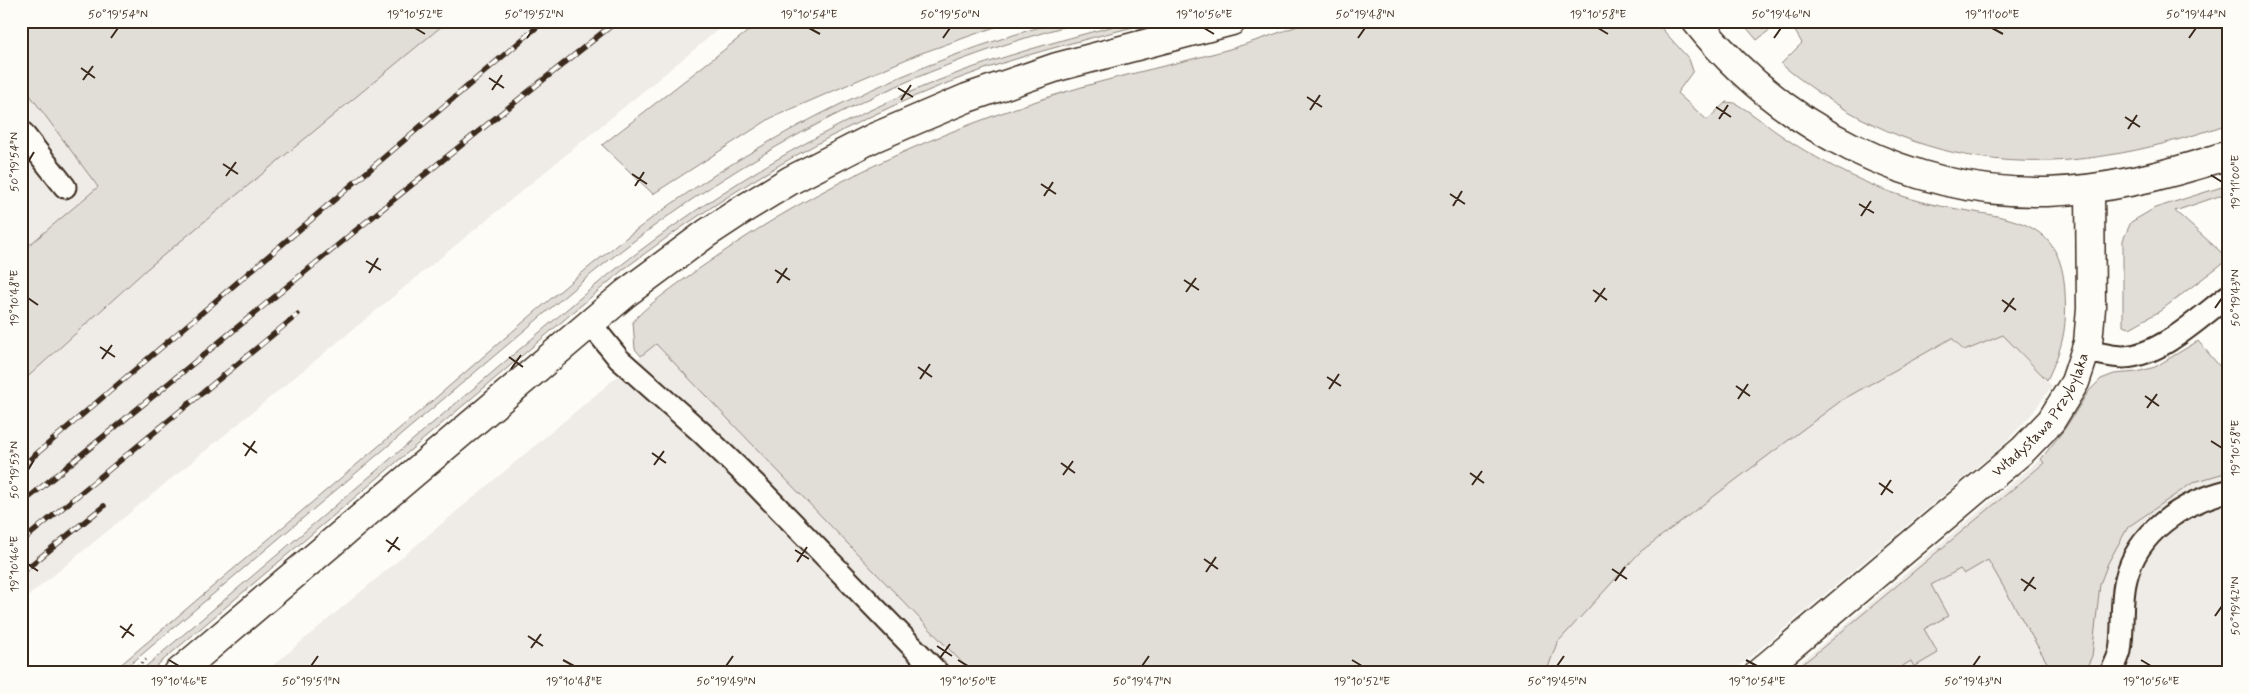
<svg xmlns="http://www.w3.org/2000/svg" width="2249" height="694" viewBox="0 0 2249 694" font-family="Mynerve,sans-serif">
<rect width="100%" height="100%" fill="#fdfcf7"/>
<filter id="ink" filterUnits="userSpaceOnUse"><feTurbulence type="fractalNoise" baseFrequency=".02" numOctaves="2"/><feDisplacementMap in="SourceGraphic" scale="10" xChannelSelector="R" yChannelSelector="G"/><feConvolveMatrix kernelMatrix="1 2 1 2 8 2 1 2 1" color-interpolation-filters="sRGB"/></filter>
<g filter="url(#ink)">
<path fill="#efece7" d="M448,21H729L21,602V383L148,268Z
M21,83L98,187L21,252Z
M2003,335L2052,386L2032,414L2003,445L1731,673H1546L1557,643L1640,552L1842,400L1952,338L1964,351Z
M656,344L972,673H264Z
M2201,345L2228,376V673H1788L2111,399L2122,413Z"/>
<path fill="#e1ded7" stroke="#8e847a" d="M21,21H448L148,268L21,383V252L98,187L21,83Z
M761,21H1012L916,55L771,118L653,194L602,145Z
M1061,21H1085C893,71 731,159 578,285L120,673H111C218,582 325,491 432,401C503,340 573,277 648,221C770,130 914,61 1061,21Z
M1133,21H1156C1100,36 1043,49 988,68C855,114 736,185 624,269L148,673H138L586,293C701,199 826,121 966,70C1020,51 1076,36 1133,21Z
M1311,21H1655L1689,59L1693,71L1677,93L1707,120L1726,102L1735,103C1753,113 1768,127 1785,138C1812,156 1842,172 1872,185C1897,195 1925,204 1952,208C2010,219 2062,218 2065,293C2067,330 2063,346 2047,380L2003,335L1964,351L1952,338L1842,400L1640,552L1557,643L1546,673H972L656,344L641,356L635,349L633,322C645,305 696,271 716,257C822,183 941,130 1065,92C1110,78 1158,68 1204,56C1240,47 1276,34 1311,21Z
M1741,21H1781L1757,40Z
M1789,21H2228V124C2061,182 1921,180 1781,64L1802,43Z
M2228,185V193L2175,211L2222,253L2227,260L2160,311L2130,328L2123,326V240L2131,222L2155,208Z
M2198,341L2228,376V472L2194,482L2128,527L2108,563L2100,584L2092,656L2084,673H2053L1988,560L1964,574L1960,569L1931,585L1948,616L1924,629L1938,653L1914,667L1911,661L1891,673H1792L2044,463L2041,459L2066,427L2088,392L2101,379L2114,374L2137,372L2155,367Z"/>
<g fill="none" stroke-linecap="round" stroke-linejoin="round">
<defs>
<path id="service" d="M21,131L65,187
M590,323L619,359L701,432L755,484L938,673
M2086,351C2098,353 2112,357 2124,357C2161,355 2199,318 2228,296
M2111,673C2114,666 2118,659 2120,651C2124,628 2120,602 2126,579C2137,532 2183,502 2228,491"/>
<g id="minor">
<path d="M1696,21C1780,127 1911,195 2047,192C2109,190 2169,175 2228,155"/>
<path id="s1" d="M1759,673L2023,450L2051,421L2075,382L2088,343L2091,308L2090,189"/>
</g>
<path id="tertiary" d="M178,673L626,293L707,233L745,208L791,180L873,138L967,98L1057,67L1232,21"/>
</defs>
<use href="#service" stroke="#3b2a1e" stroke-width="25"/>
<use href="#minor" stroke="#3b2a1e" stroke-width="31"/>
<use href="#tertiary" stroke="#3b2a1e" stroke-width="31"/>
<path stroke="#3b2a1e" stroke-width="3" stroke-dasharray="1 4" stroke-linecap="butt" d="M130,673L148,658"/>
<use href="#service" stroke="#fdfcf7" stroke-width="21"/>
<use href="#minor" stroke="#fdfcf7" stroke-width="28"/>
<use href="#tertiary" stroke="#fdfcf7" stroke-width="28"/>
<defs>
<path id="rail" d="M21,467L544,21
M21,504L409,187L617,21
M21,542L297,315
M21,573L104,506"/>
</defs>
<use href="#rail" stroke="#3b2a1e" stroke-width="5.5"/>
<use href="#rail" stroke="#fdfcf7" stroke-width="4" stroke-dasharray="11" stroke-linecap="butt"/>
</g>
</g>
<path fill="none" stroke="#3b2a1e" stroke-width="2" d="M415,28L425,34M809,28L820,34M1204,28L1214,34M1598,28L1608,34M1992,28L2003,34M111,38L118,28M527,38L534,28M943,38L950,28M1358,38L1365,28M1774,38L1781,28M2189,38L2196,28M81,68L95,78M489,78L504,88M83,80L93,66M898,88L913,97M492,90L502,75M1307,97L1322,107M901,100L911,85M1716,107L1731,117M1310,110L1320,95M2125,117L2140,127M1719,119L1728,105M2128,129L2137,115M28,162L34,152M223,164L238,174M632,174L647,184M2211,175L2222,182M226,176L236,162M1041,184L1056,194M635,186L644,172M1450,194L1465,204M1044,196L1053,182M1859,204L1874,213M1453,206L1462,191M1861,216L1871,201M366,261L381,270M775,270L790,280M369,273L378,258M1184,280L1199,290M777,283L787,268M1593,290L1607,300M1186,292L1196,278M28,298L38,305M2002,300L2016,310M1595,302L1605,288M2215,308L2222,298M2004,312L2014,298M100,347L115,357M509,357L523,367M102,359L112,345M918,367L932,377M511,369L521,355M1327,377L1341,386M920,379L930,364M1736,386L1750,396M1329,389L1339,374M2145,396L2159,406M1738,399L1748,384M2147,408L2157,394M2211,441L2222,448M243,443L257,453M652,453L666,463M245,456L255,441M1061,463L1075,473M654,465L664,451M28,470L34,460M1470,473L1484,483M1063,475L1073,461M1879,483L1893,493M1472,485L1482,471M1881,495L1891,480M386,540L400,550M795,550L809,559M388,552L398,537M1204,559L1218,569M797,562L807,547M28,564L38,571M1612,569L1627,579M1206,572L1216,557M2021,579L2036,589M1615,581L1625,567M2024,591L2034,577M2215,616L2222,606M120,626L134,636M528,636L543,646M122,638L132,624M937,646L952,656M531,648L541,634M940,658L950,644M169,660L179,666M563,660L574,666M958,660L968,666M1352,660L1362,666M1746,660L1757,666M2141,660L2151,666M311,666L318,656M726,666L733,656M1142,666L1149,656M1557,666L1564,656M1973,666L1980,656"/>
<g text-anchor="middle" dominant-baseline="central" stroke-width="4" stroke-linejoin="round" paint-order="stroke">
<g font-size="15" fill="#3b2a1e" stroke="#fdfcf7">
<text stroke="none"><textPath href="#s1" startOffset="385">Władysława Przybylaka</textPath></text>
</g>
</g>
<rect width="2249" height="694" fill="none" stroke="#fdfcf7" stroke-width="55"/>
<rect x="28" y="28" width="2194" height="638" fill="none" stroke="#3b2a1e" stroke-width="2"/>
<g font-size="12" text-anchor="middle" fill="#3b2a1e">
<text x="118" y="18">50°19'54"N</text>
<text x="415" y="18">19°10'52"E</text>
<text x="534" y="18">50°19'52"N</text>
<text x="809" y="18">19°10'54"E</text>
<text x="950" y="18">50°19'50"N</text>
<text x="1204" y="18">19°10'56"E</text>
<text x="1365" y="18">50°19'48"N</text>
<text x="1598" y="18">19°10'58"E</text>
<text x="1781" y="18">50°19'46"N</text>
<text x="1992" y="18">19°11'00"E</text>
<text x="2196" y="18">50°19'44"N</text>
<text transform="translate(14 162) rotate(-90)" y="4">50°19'54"N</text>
<text transform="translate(2235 182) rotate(-90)" y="4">19°11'00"E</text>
<text transform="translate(2235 298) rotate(-90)" y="4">50°19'43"N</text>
<text transform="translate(14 298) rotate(-90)" y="4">19°10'48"E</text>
<text transform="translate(2235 448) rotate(-90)" y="4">19°10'58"E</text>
<text transform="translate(14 470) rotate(-90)" y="4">50°19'53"N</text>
<text transform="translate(14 564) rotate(-90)" y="4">19°10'46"E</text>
<text transform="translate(2235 606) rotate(-90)" y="4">50°19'42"N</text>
<text x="179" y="685">19°10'46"E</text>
<text x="311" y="685">50°19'51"N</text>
<text x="574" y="685">19°10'48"E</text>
<text x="726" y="685">50°19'49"N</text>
<text x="968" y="685">19°10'50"E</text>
<text x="1142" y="685">50°19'47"N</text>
<text x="1362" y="685">19°10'52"E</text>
<text x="1557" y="685">50°19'45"N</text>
<text x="1757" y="685">19°10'54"E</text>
<text x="1973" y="685">50°19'43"N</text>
<text x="2151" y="685">19°10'56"E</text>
</g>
</svg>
